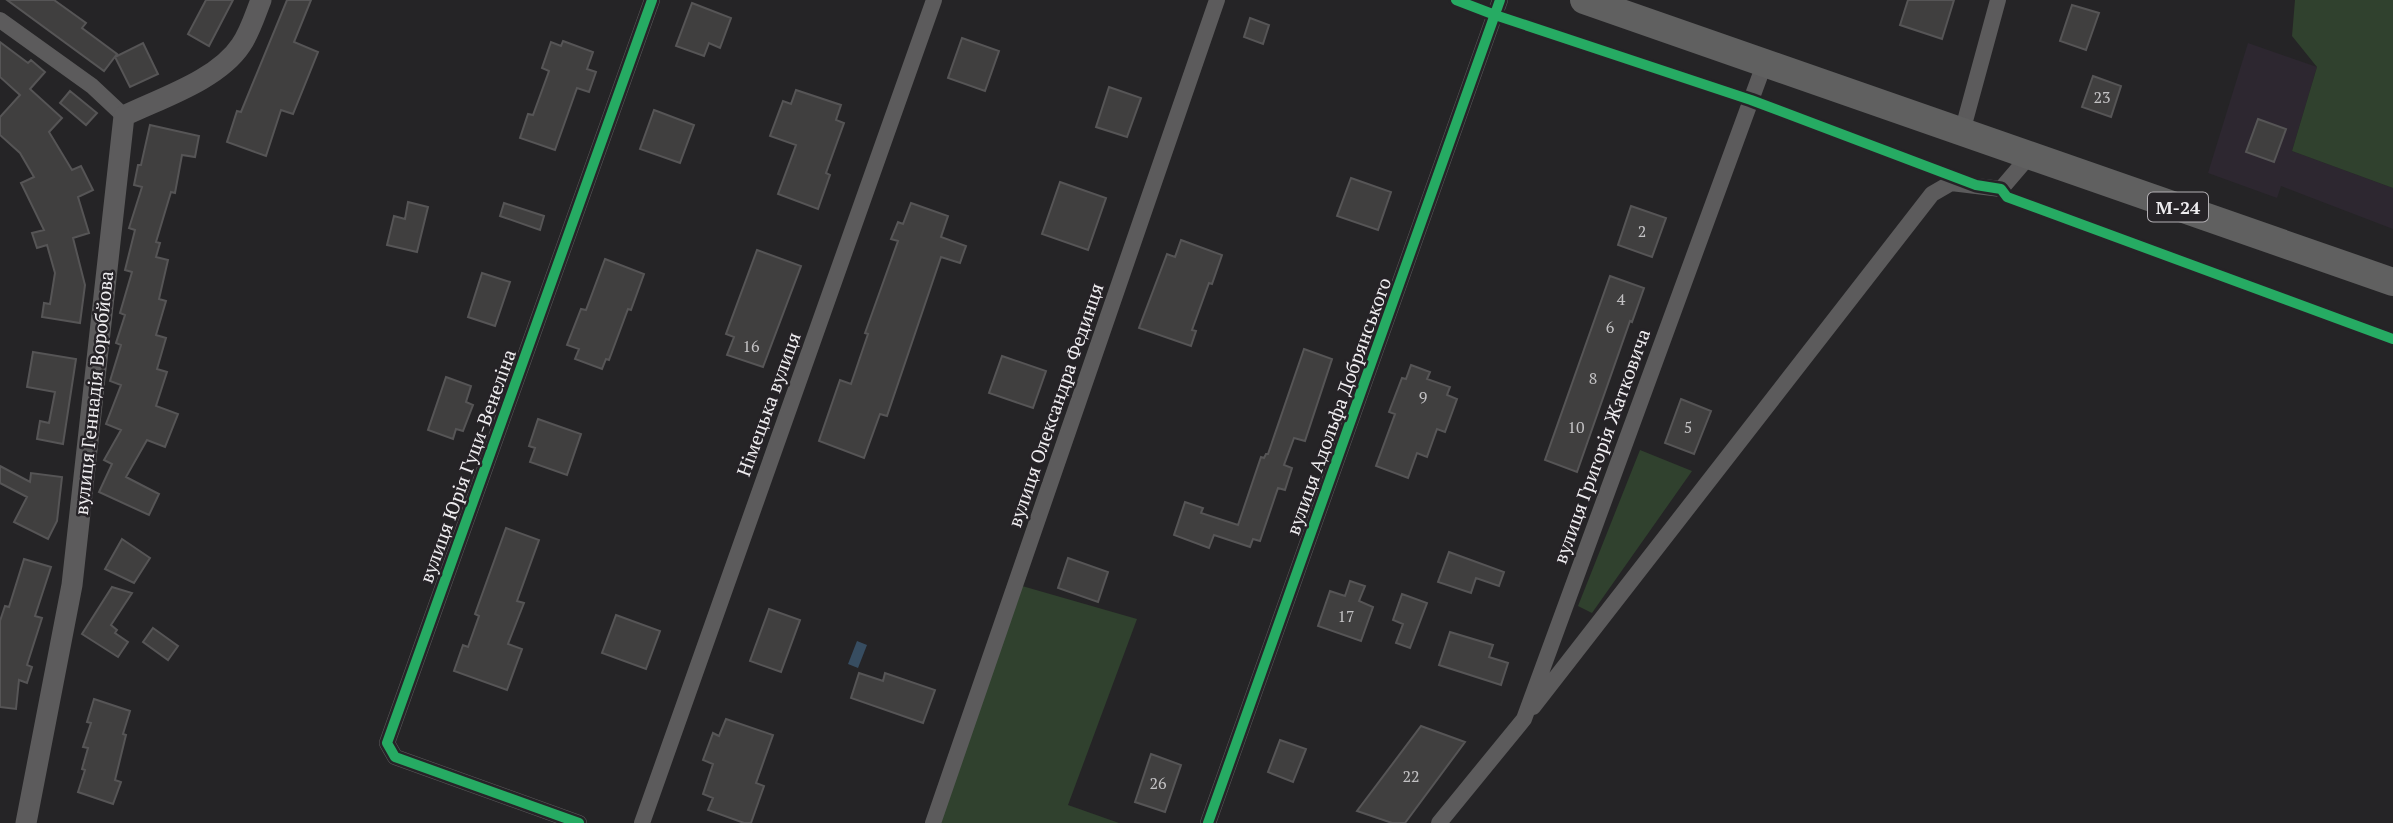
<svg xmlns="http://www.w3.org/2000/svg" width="2393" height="823" viewBox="0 0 2393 823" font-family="'PT Serif',serif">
<rect width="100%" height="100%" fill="#252426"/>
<path fill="#2d2730" d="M2248,43L2317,67L2292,151L2393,188V229L2281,186L2277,198L2208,173Z"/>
<path fill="#30412e" d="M2295,0H2393V188L2292,151L2317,67L2292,36Z
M1640,450L1692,471L1592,613L1578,606Z
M1015,584L1137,619L1068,805L1119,823H933Z"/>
<path fill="#374d61" d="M857,641L867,645L858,668L848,664Z"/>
<path fill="#403f3f" stroke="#565556" stroke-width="2" d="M7,0H54L86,23L82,28L117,54L104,71Z
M206,0H233L209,46L188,34Z
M287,0H311L294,42L318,52L293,114L281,110L266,156L227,142L237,111L241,112Z
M1908,0H1954L1942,39L1900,25Z
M692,3L731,18L720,48L709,43L704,56L676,46Z
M2072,5L2099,13L2086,50L2060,41Z
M1250,18L1269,25L1263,44L1244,37Z
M962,38L999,51L985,91L948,78Z
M563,41L593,52L587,69L596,72L589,92L577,88L555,150L520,138L528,114L533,115L549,71L542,68L551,42L561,46Z
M0,42L28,63L31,60L45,72L30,89L62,118L49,132L72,170L81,166L93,190L78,197L89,233L73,238L85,285L80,323L42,317L44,303L50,304L55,273L47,245L37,248L32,233L44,230L21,183L34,177L20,153L0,135V117L20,95L0,77Z
M143,43L158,74L130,87L115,57Z
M2093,76L2121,86L2111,117L2082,107Z
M1109,87L1141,98L1127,137L1096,127Z
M796,90L841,105L836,120L844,123L826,173L830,175L818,209L778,194L796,145L770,136L783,101L791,104Z
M70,91L97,113L86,125L60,103Z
M654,110L694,125L680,163L640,149Z
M2258,119L2286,129L2274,162L2246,152Z
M150,125L199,136L195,157L182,155L175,193L171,192L156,242L160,243L156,257L168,260L159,299L166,301L156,335L166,338L157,369L167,372L156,406L178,414L165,447L147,440L126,477L159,494L149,515L99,492L112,464L104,460L121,430L106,424L121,385L110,381L121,345L116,343L125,315L120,313L132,272L125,270L135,230L129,228L142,187L134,185L138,165H141Z
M1351,178L1391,192L1378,230L1337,216Z
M1060,182L1106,198L1088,250L1042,234Z
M408,202L428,207L417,252L387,245L394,216L405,219Z
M504,203L544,216L540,230L500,216Z
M911,203L948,216L941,237L966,246L960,263L941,257L887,416L880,414L864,458L819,441L840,380L851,384L868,334L865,333L898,241L891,239L898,222L903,224Z
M1631,206L1666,218L1652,257L1618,245Z
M1181,240L1222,255L1212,284L1209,283L1192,330L1196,331L1191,346L1139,328L1167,254L1175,257Z
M757,250L801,266L763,367L727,355L734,337L726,334Z
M605,259L644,274L631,310L628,309L609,360L606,359L602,369L575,359L579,349L567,345L581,309L586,310Z
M482,273L510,282L495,326L468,317Z
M1610,276L1644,288L1632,322L1630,321L1577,472L1545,460Z
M1304,349L1332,359L1305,441L1294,438L1284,465L1292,468L1285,490L1278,488L1260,541L1253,539L1250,547L1214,535L1209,548L1174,535L1185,502L1203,508L1201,513L1238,525L1261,457L1264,458L1266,454H1268Z
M33,352L76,359L63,444L37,439L40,421L49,423L55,392L27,387Z
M1002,356L1046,371L1033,408L989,393Z
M1411,365L1430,372L1427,379L1450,387L1447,395L1457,399L1445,432L1437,429L1427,457L1417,453L1408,478L1376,466L1395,414L1389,412L1402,378L1406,379Z
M446,377L471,386L466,402L473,405L463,431L456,429L453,439L428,430Z
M1681,399L1711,411L1694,454L1665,443Z
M538,419L581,434L567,475L530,462L535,448L529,446Z
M0,466L30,482L31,473L62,477L57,521L48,539L14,522L27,497L0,483Z
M506,528L539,540L517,601L524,603L508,644L522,649L507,690L454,671L463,645L468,647L479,616L475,614Z
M122,539L150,558L134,583L105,569Z
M1449,552L1504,572L1499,586L1476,578L1471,593L1438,582Z
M1068,558L1108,572L1098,602L1058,588Z
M24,559L51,567L35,616L42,618L27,665L32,667L27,683L19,680L16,709L0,707V621L5,606L9,607Z
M1350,581L1365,586L1359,601L1373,607L1361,641L1318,626L1330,591L1345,596Z
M112,587L132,593L111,625L117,630L115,633L128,642L118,657L82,634Z
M1402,594L1427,603L1410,648L1396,643L1403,624L1393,620Z
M769,609L800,620L781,672L750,661Z
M616,615L660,631L646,669L602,653Z
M153,628L178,646L168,660L143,642Z
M1450,632L1493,645L1489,657L1508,663L1501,685L1439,665Z
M859,673L883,681L885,673L935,690L923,723L851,698Z
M94,699L130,711L123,734L126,735L115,780L121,782L113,804L78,792L85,770L82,769L88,748L83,747L91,723L87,722Z
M726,719L773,735L756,783L764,786L751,823H744L708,810L713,798L703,794L713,764L703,760L713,733L719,736Z
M1421,726L1465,742L1405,823H1392L1357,811Z
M1280,740L1306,749L1293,782L1268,772Z
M1151,754L1181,765L1165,812L1135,802Z"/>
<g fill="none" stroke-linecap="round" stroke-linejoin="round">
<path stroke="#5c5b5c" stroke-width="16" d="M0,20L92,86L124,116
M1962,132L1998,0
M1533,707L1932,194L1951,183L2001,189L2030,155
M579,823L395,757L387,743L652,0
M642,823L934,0
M933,823L1217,0
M1208,823L1500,0
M1439,823L1524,719L1765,62"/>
<path stroke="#5c5b5c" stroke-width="21" d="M26,823L72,585L124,116C161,98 218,80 241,45C250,32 255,15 261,0"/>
<path stroke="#606060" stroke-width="28" d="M1584,0L2393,282"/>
<defs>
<path id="cycleway" d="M1456,0L1495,15L1751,100L1976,185L2001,189L2007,197L2393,339
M579,823L395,757L387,743L652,0
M1208,823L1500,0"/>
</defs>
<use href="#cycleway" stroke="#262327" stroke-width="15"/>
<use href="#cycleway" stroke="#26ab63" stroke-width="10"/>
</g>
<g text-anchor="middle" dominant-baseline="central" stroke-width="5" stroke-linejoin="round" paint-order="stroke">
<g font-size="16" fill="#c3c2c4">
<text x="2102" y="97">23</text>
<text x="1642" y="231">2</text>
<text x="1621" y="299">4</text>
<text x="1610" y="327">6</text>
<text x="751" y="346">16</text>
<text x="1593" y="378">8</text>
<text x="1423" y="397">9</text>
<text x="1576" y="427">10</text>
<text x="1688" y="427">5</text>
<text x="1346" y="616">17</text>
<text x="1411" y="776">22</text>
<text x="1158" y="783">26</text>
</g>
<rect fill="#262327" stroke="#b3b0b4" stroke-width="2" x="2148" y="192.5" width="60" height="29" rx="5"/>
<g font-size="18" font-weight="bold" fill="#efedf0">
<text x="2178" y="207">М-24</text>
</g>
<g font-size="19" fill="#efedf0" stroke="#262327">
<text transform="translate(93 393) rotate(-84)">вулиця Геннадія Воробйова</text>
<text transform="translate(768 404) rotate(-70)">Німецька вулиця</text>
<text transform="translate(1055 405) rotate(-71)">вулиця Олександра Фединця</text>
<text transform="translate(1338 406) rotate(-70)">вулиця Адольфа Добрянського</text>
<text transform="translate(1601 446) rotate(-70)">вулиця Григорія Жатковича</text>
<text transform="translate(467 466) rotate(-70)">вулиця Юрія Гуци-Венеліна</text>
</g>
</g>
</svg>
